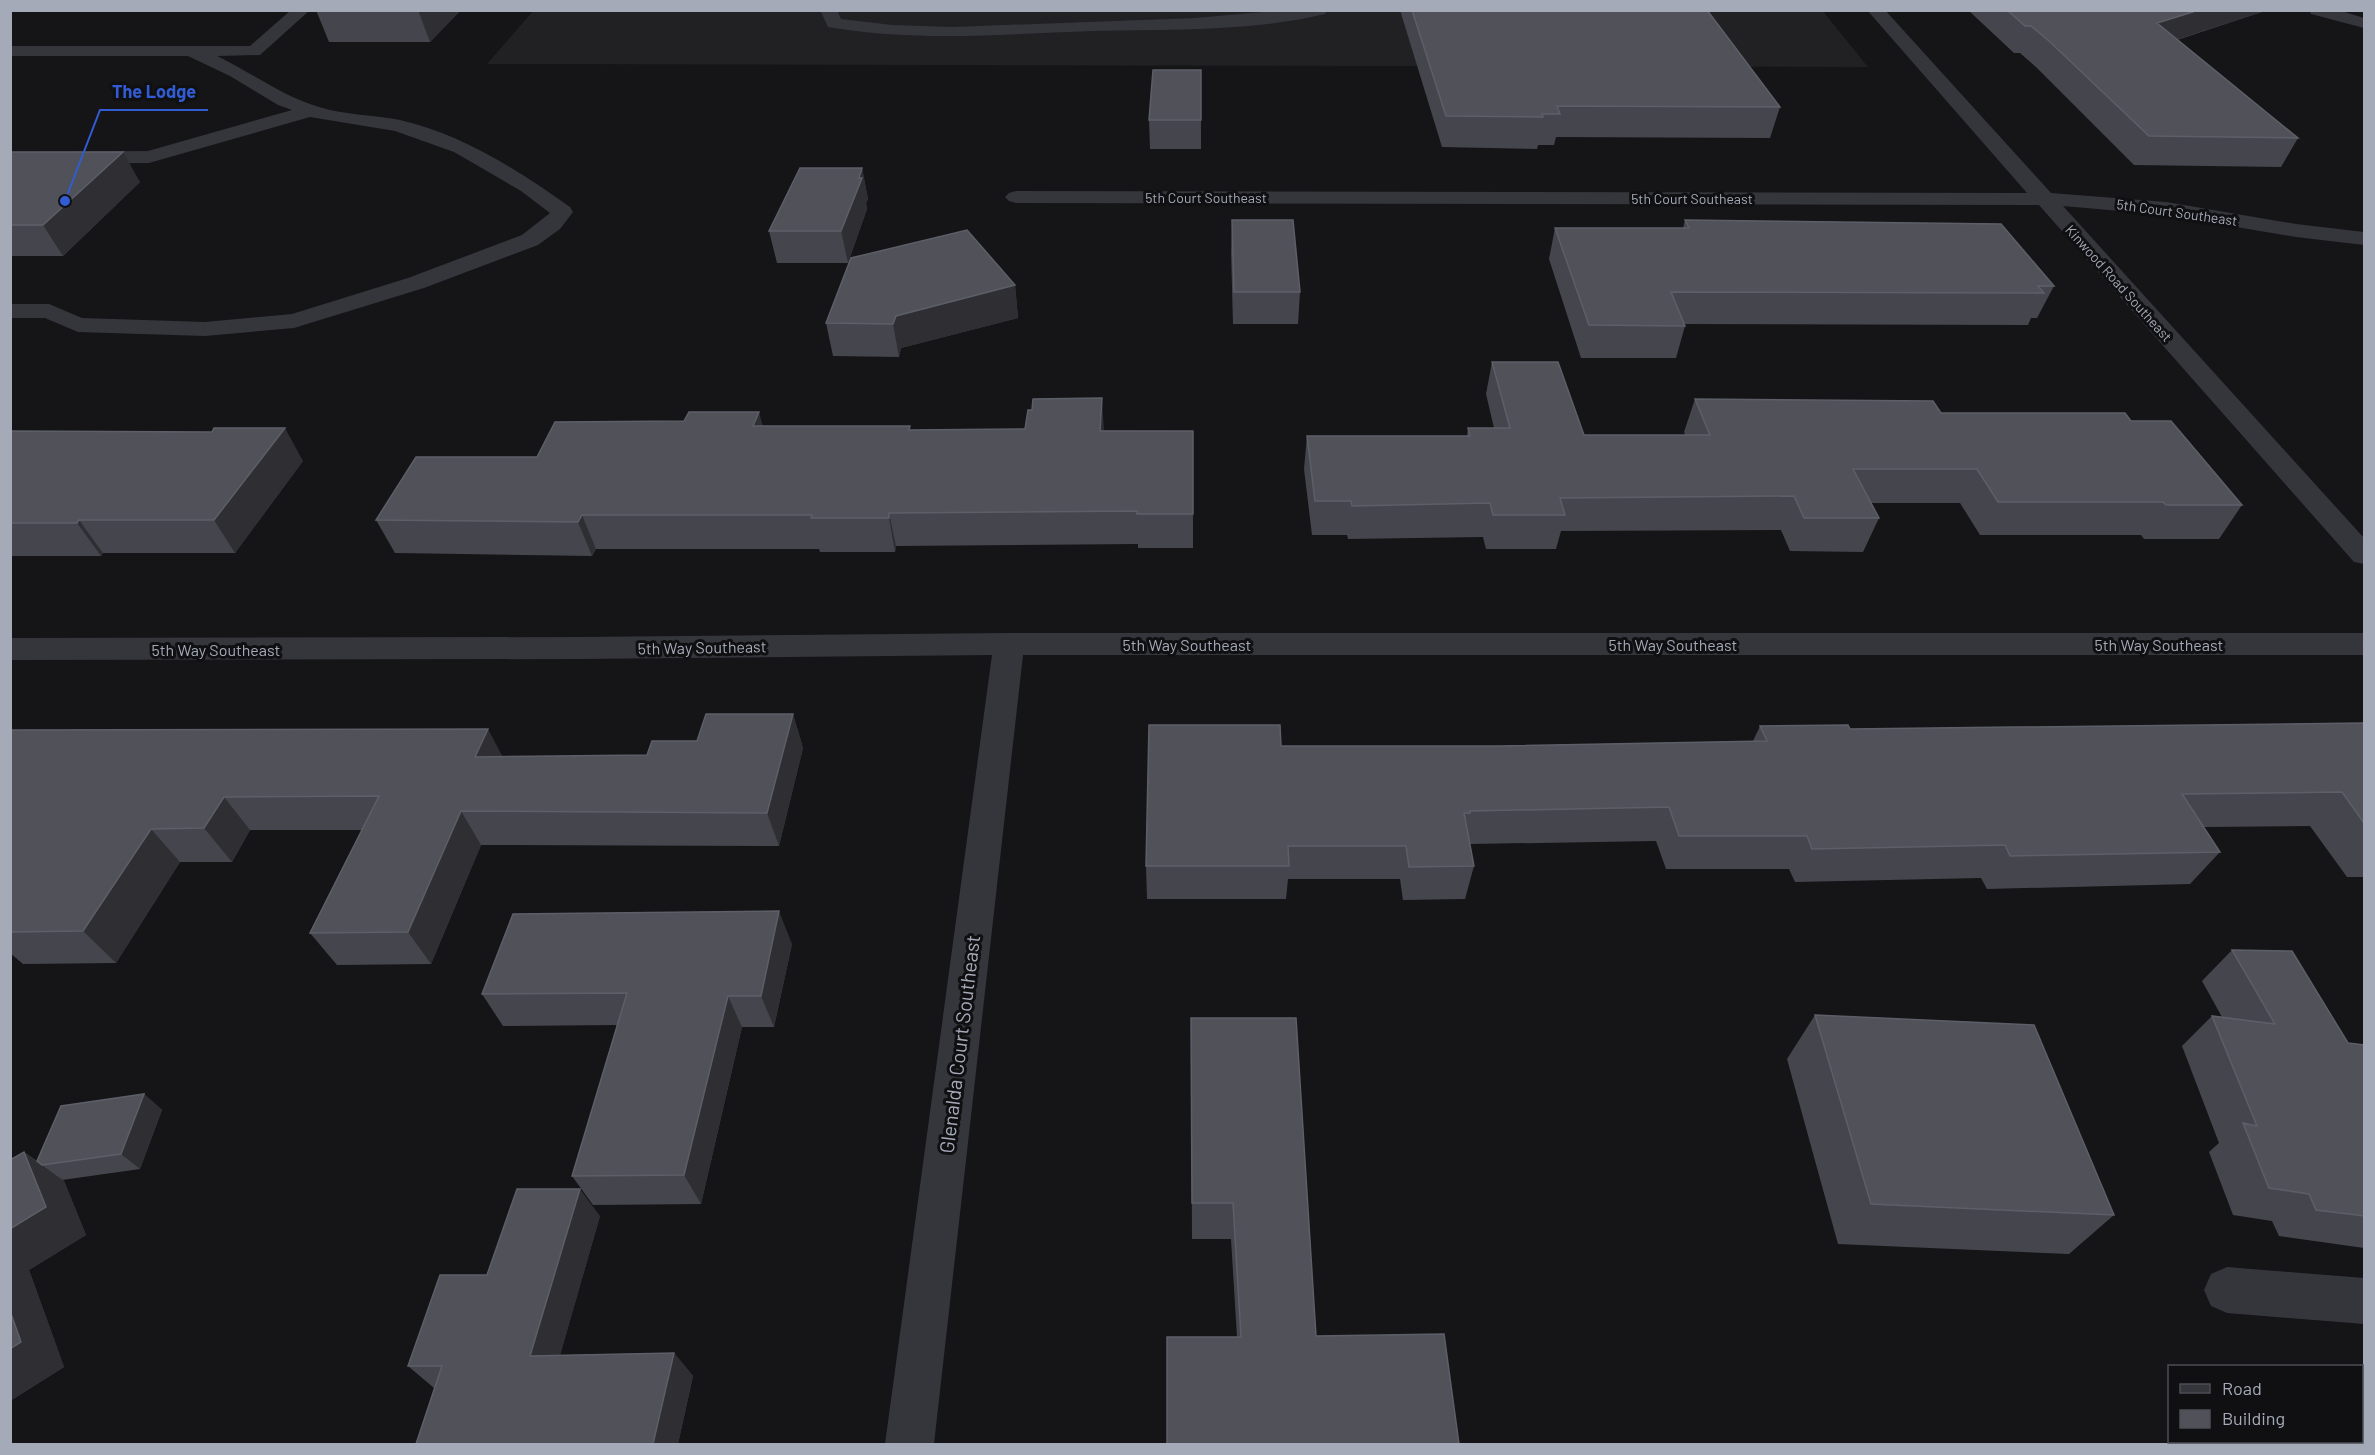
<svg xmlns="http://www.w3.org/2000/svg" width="2375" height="1455" viewBox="0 0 2375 1455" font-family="Barlow,sans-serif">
<rect width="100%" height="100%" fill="#151517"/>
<path fill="#212124" d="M534,10H1822L1868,67L487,64Z"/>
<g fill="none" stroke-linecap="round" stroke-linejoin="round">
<path fill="#35363c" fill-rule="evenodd" d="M291,10H310L260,55L217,56C251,72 283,97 319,107C345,115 374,115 400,120C462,134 519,171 570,207L573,212L560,229L538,245L424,288L294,328L205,336L78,332L45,318H10V304H49L82,318L205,322L292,314L408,278L522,235L550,213L521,191L454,152L395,131L310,117L149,163L10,164V152L148,151L292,110L278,105L230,76L188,56H10V46H250Z
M820,10H837L841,19L892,25L952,27L1195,18L1285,10H1327L1325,14C1250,32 1170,29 1093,31C1006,34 920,42 834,28L828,27Z
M1867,10H1885L2051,193L2166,202L2296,224L2364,232V245L2296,237L2166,215L2063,206L2364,538V564L2354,562L2039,205L1016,203L1009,201L1005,197L1009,193L1016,191L2027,193Z
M2309,10H2338L2364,18V28L2311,14Z
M1009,633H2364V655H1023L934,1444H885L992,655L580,659L10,660V638L580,637Z
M2227,1267L2364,1278V1324L2227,1313L2211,1306L2204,1290L2211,1274Z"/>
</g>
<path fill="#45464d" d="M316,10H461L430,42H329Z
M1400,10H1707L1780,107L1770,138L1556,137L1554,145H1538L1537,149L1442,147Z
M1968,10H2268L2177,40L2298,138L2281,167L2134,165L2037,68L2020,53H2014Z
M1201,70V149H1150L1149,120Z
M10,152L140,182L63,256H10Z
M862,168L868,199L866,203L867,209L848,263H777L769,231Z
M1232,220L1300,292L1298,324H1233L1231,251Z
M1685,220L2054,286L2037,318H2031L2028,325L1684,324L1685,326L1676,358H1581L1549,259L1555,228H1683Z
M1015,285L1018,318L901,348L899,357L833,356L826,323Z
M1492,362L1584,435H1685L1684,432L1695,399L1941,413L2131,421L2242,505L2219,539H2144L2141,535H1980L1960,503H1870L1879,518L1863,552L1790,551L1781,530L1561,531L1556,549H1486L1483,537L1348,539L1347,535H1312L1304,469L1307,436H1467L1468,428H1494L1486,394Z
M763,426H910V430L1193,431V548H1138V544L896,546L895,552H820L819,549H596L592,556L395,553L376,520L537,457Z
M10,431L303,461L235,553H103L101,556H10Z
M793,714L803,748L779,846L481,845L431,964L337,965L310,933L362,830H250L232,862H180L116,963L23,964L10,953V730L503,757L647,755Z
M2364,723V877H2347L2310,826L2204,827L2220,852L2190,884L1987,889L1981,878L1795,882L1789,869H1666L1656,841L1470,844L1474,866L1465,899L1403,900L1400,879H1288L1286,899H1147L1146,866L1281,746H1500L1753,741L1760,726L1850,729Z
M792,944L774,1027H742L701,1204L593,1205L572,1176L617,1025L503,1026L482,994Z
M2232,950L2348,1043L2364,1045V1248L2279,1236L2272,1221L2233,1215L2209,1152L2219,1143L2182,1046L2212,1016L2222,1017L2202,981Z
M1815,1015L2114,1215L2069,1254L1838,1244L1787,1059Z
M1191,1018L1316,1336L1237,1337L1231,1239H1192Z
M144,1094L162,1110L140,1169L62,1180L64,1181L86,1235L29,1270L64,1367L10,1401V1160L24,1152L37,1161Z
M600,1216L560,1355L674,1353L693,1376L678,1444H416L434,1388L408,1366L487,1275Z"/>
<path fill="#2e2e33" d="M418,10H461L430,42Z
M2199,10H2268L2144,50L2157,23Z
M123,152L140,182L63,256L43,225Z
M862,168L868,199L866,203L867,209L848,263L841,231Z
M1015,285L1018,318L901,348L899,357L893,324L896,316Z
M1102,398L1104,431H1100Z
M759,412L768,445L753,426Z
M285,428L303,461L235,553L214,520Z
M889,513L896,546L895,552L889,518Z
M582,515L596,549L592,556L578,522Z
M79,520L103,553L101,556L77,523Z
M793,714L803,748L779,846L767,813Z
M488,729L506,763L475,757Z
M224,797L250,830L232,862L204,828Z
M461,811L481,845L431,964L408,932Z
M151,829L180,862L116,963L83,931Z
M779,911L792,944L774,1027L761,996Z
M728,996L742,1027L701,1204L684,1175Z
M144,1094L162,1110L140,1169L121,1154Z
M24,1152L64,1181L86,1235L29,1270L64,1367L10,1401V1229Z
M580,1189L600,1216L553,1380L530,1356Z
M674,1353L693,1376L678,1444H653Z"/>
<path fill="#505159" stroke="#5d5f68" stroke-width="1.5" d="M1412,10H1707L1780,107L1557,106L1560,114H1542L1543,117L1446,116Z
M2007,10H2199L2157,23L2298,138L2149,136L2049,41L2031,26H2025Z
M1153,70H1201V120H1149Z
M10,152H123L43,225H10Z
M800,168H862L859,178H862L841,231H769Z
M1232,220H1293L1300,292H1234Z
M1685,220L2001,224L2054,286H2038L2044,293L1671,292L1685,326L1589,325L1555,228H1689Z
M967,230L1015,285L896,316L893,324L826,323L851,258Z
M1492,362H1558L1584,435H1710L1695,399L1933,401L1941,413H2125L2131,421H2171L2242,505H2166L2163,502H1998L1977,469H1853L1879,518H1804L1794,496L1560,498L1565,515H1493L1490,503L1352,506L1351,501H1315L1307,436H1470L1468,428H1510Z
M1102,398L1100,431H1193V514H1137V511L889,513V518H811L812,515H582L578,522L376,520L416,457H537L555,422L684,421L689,412H759L753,426H910L909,430L1025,429L1028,410H1032L1033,399Z
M214,428H285L214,520H79L77,523H10V431L212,432Z
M706,714H793L767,813L461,811L408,932L310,933L379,796L224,797L204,828L151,829L83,931L10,932V730L488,729L475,757L647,755L652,741H697Z
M2364,723V823L2342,792L2182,794L2220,852L2010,856L2005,845L1812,849L1807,836H1679L1669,807L1470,811V813H1464L1474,866L1409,867L1406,846H1288L1289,866H1146L1149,725H1280L1281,746H1500L1767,741L1760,726L1848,725L1850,729Z
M779,911L761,996H728L684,1175L572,1176L627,993L482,994L513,914Z
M2232,950L2292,951L2348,1043L2364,1045V1216L2316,1210L2309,1194L2269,1188L2243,1123L2257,1126L2212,1016L2275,1024Z
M1815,1015L2034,1025L2114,1215L1871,1204Z
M1191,1018H1296L1316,1336L1444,1334L1459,1444H1167V1337H1241L1233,1203H1192Z
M144,1094L121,1154L42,1165L37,1161L61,1106Z
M24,1152L46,1207L10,1229V1160Z
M517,1189H580L530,1356L674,1353L653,1444H416L442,1366H408L440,1275H487Z
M10,1311L21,1342L10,1349Z"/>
<g text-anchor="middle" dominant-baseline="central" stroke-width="6" stroke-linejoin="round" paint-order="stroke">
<g font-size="14" fill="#a5aab9" stroke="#101012">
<text x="1206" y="197">5th Court Southeast</text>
<text x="1692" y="198">5th Court Southeast</text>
<text transform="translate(2177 212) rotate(8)">5th Court Southeast</text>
<text transform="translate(2119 283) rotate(48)">Kinwood Road Southeast</text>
</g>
<g font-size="16" fill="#a5aab9" stroke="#101012">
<text x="1187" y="644">5th Way Southeast</text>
<text x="1673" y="644">5th Way Southeast</text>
<text x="2159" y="644">5th Way Southeast</text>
<text transform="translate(702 647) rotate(-1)">5th Way Southeast</text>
<text x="216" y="649">5th Way Southeast</text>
</g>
<g font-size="20" fill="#a5aab9" stroke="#101012">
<text transform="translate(959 1044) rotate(-83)">Glenalda Court Southeast</text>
</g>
</g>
<path fill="none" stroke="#315cd3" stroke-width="2" d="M65 201L100 110H208"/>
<circle fill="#315cd3" stroke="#101012" stroke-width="2" cx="65" cy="201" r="6"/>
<g font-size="18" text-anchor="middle" font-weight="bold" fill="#315cd3" stroke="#101012" stroke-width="6" stroke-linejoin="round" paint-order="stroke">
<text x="154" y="98">The Lodge</text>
</g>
<rect width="2375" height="1455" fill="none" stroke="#a5aab9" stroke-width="24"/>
<rect x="2168" y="1365" width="195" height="78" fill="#101012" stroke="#4c4e55" stroke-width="1.5"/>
<rect x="2180" y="1384" width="30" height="9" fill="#35363c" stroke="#4c4e55" stroke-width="1.5"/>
<text x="2222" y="1395" font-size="18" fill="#a5aab9">Road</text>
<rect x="2180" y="1410" width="30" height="18" fill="#505159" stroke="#4c4e55" stroke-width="1.5"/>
<text x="2222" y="1425" font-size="18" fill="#a5aab9">Building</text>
</svg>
